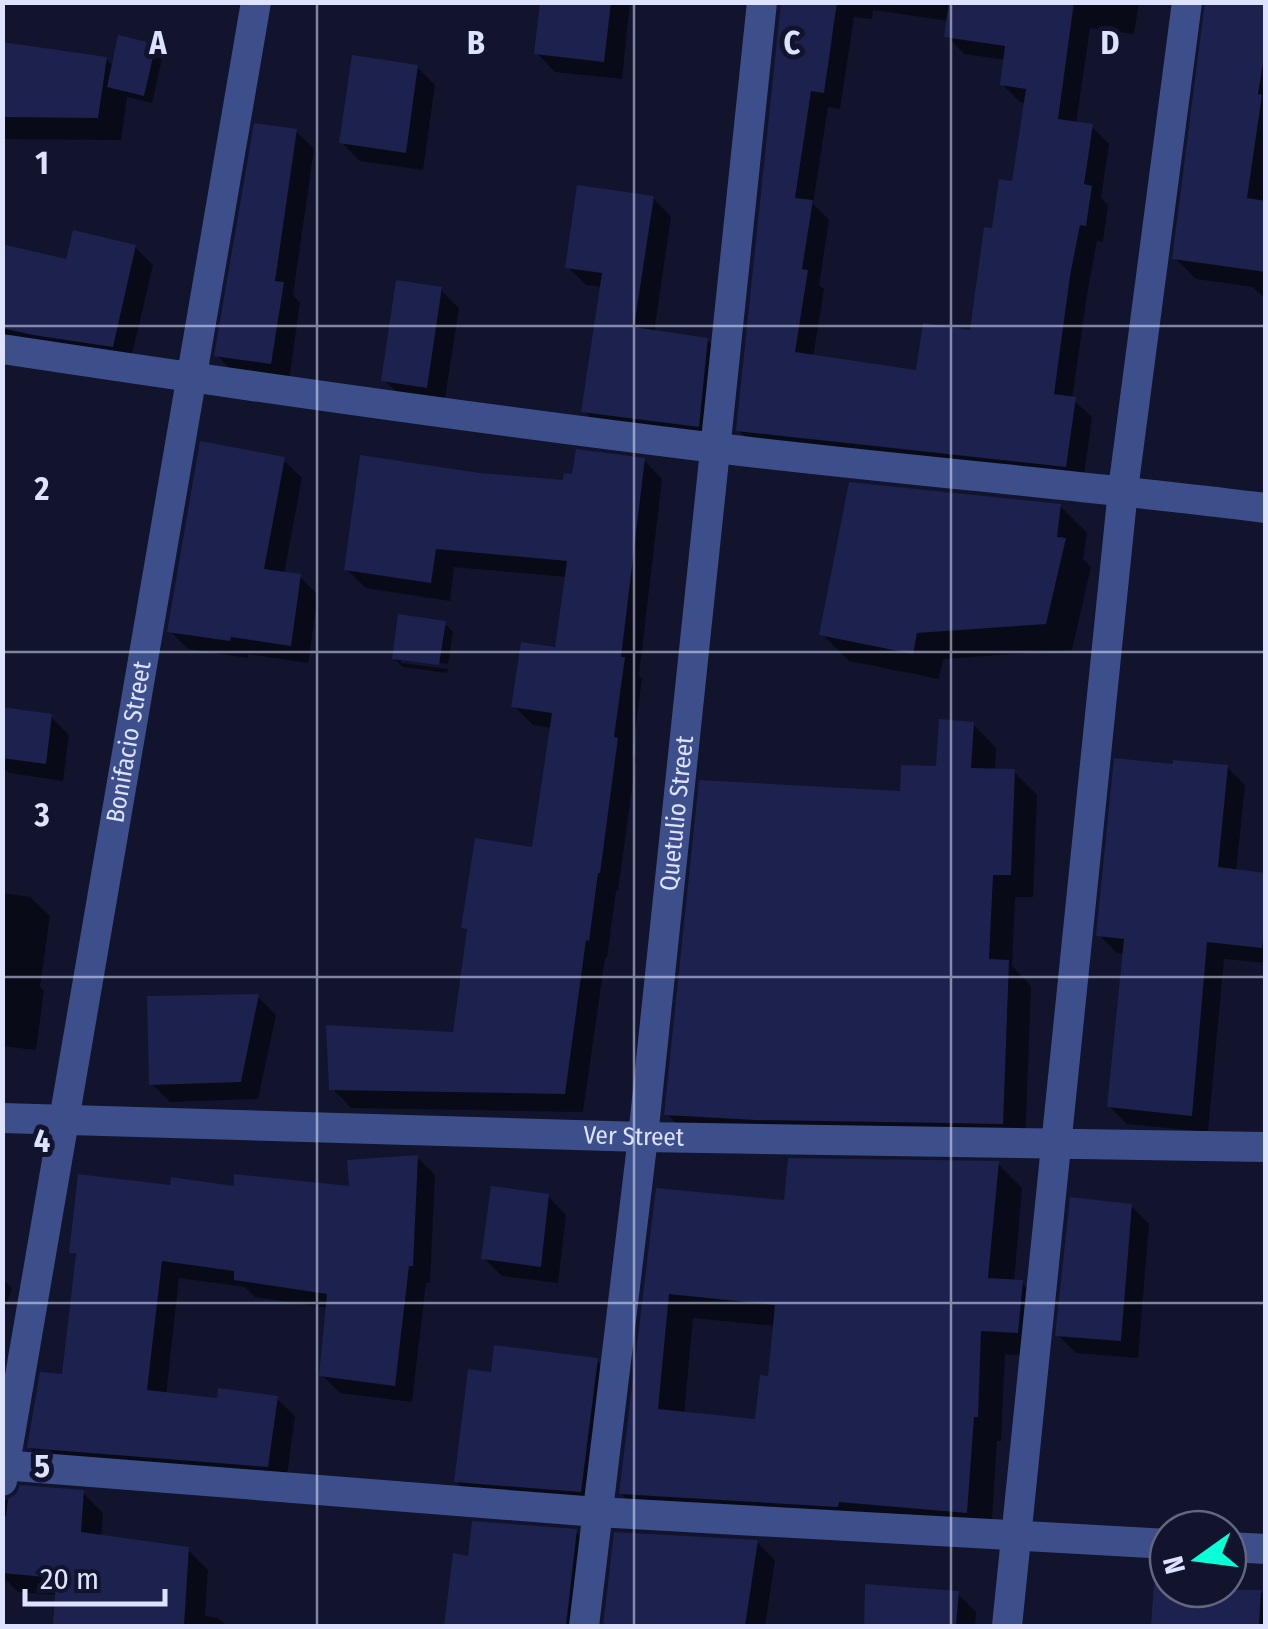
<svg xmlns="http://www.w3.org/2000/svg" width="1268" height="1629" viewBox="0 0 1268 1629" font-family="'Fira Sans Condensed',sans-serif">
<rect width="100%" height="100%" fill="#11142c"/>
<path fill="#0007" fill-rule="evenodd" d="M543,2H630L622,79L555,72L537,53Z
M783,2H1139L1134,34L1090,28L1076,124L1091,126L1109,144L1101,198L1108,205L1103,242L1097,241L1087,295L1072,399L1092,417L1083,483L756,448L738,430ZM873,10L949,21L947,36L964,54L1006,60L1002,84L1020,102L1026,103L1014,184L994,231L972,333L918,373L813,357L824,289L819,285L829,220L813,204L828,107L840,109L854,17L872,19Z
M1266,2V300L1253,287L1196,279L1175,258Z
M2,44L106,59L114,67L155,46L163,55L152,103L127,97L121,140L2,139Z
M417,67L435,85L423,170L360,161L342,143Z
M296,131L314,149L293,295L300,303L289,381L235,374L217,355Z
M653,198L671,217L654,333L707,340L725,359L716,444L602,429L584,411L602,287L586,285L568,267Z
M2,247L68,262L135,247L153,265L130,363L2,360Z
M441,290L459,308L444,405L402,398L384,380Z
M283,460L302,478L284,574L300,577L318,595L308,663L248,654V658L188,649L170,631Z
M644,460L662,479L639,675L642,679L632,755L636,759L618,891H616L607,958H605L583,1112L351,1108L332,1088L455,1034L469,933L464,927L534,850L552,728L533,725L514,706L557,650L567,577L454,567L450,601L366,588L347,570L480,475L566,483Z
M1060,506L1087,533L1083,559L1091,567L1072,650L943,659L939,679L849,661L822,634Z
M444,623L453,632L448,664L401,658V663L448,669L447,673L403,667L394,658Z
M2,709L51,717L69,735L63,781L9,773L2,767Z
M973,724L996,748L995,771L1014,772L1037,795L1033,897H1015L1012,966L1031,986L1025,1146L690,1137L667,1114L903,794L938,769Z
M1227,767L1245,785L1236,872L1266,875V963L1224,959L1208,1132L1127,1124L1109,1106L1125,954L1117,953L1099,935Z
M2,893L30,897L50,916L40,987L44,991L36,1050L2,1046Z
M258,997L276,1015L258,1099L170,1102L152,1084Z
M417,1157L435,1175L430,1283H426L412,1402L340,1393L322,1375L328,1308L255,1297L245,1287L179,1278L166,1395L219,1401L276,1398L295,1416L286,1484L47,1465L29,1447L64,1377L78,1259L72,1252L172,1187L351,1188Z
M998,1164L1022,1188L1014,1282L1022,1283L1047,1308L1042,1357L1005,1354L1001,1441H997L991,1536L646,1518L621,1494L658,1191L787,1203ZM693,1318L775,1326L771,1379L758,1422L684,1414Z
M548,1196L566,1215L558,1283L502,1276L484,1258Z
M1131,1206L1149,1224L1138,1358L1076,1353L1058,1335Z
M2,1279L12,1288L2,1318Z
M596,1360L620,1383L604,1514L479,1504L456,1481L493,1374Z
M83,1493L103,1513L101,1538L188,1550L208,1570L205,1616L218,1618L227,1626H56L58,1595L18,1592L2,1576L4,1501L18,1496Z
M576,1532L596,1552L587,1626H447L455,1556L470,1558Z
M616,1534L757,1542L775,1560L765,1626H605Z
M868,1587L958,1594L976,1612L975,1626H867Z
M1156,1587L1266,1593V1626H1154Z"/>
<path fill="#1d214d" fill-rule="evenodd" d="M540,2H611L604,62L534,54Z
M781,2H837L824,93L811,91L795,198L813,200L802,269L808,270L795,352L916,370L923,323L970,330L984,227L992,228L999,179L1012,181L1026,89L1000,85L1005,46L944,37L949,2H1074L1058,119L1093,124L1084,184L1092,186L1086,226L1080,225L1070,276L1054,394L1076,397L1066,467L736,431Z
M1205,2H1266V44L1258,94L1262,95L1247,198L1266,201V272L1172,259Z
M118,35L156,44L144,96L107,87Z
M2,42L107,57L98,118L2,117Z
M352,55L418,65L406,153L339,143Z
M254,123L297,129L275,281L284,282L271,364L214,356Z
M577,185L654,196L634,327L708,338L699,427L581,412L602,273L565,268Z
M73,230L136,245L113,347L33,335L2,328V244L66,259Z
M396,280L442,287L427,388L381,381Z
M200,441L285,457L264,569L301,574L291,646L231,637L230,641L167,632Z
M576,449L645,458L621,657H625L614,737L618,738L600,873H598L589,941L586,940L565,1094L329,1090L326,1025L453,1032L467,929L461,928L475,838L532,847L552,713L511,707L521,642L555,647L567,561L436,549L431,583L344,570L360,455L480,473L563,480L564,473L572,474Z
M849,482L1061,504L1057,537L1066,538L1046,624L917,633L913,654L819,635Z
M398,614L446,621L439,665L392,659Z
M2,707L52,714L46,764L2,758Z
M939,719L974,722L971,768L1015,769L1011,875H993L989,959L1009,960L1003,1124L756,1120L664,1115L699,780L900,791L901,765L936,766Z
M1114,758L1173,764V760L1228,765L1218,867L1266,873V911L1262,948L1207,942L1192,1116L1107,1107L1124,939L1096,936Z
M259,994L241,1082L149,1085L147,996Z
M418,1155L413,1266H409L395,1386L319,1376L327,1294L234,1280V1271L162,1261L147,1390L217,1398L218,1388L278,1396L268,1467L27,1448L40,1372L62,1374L76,1254L69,1253L78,1174L170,1185L171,1177L234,1186V1174L349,1186L347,1160Z
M788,1158L999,1161L988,1278L1023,1280L1018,1333L981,1331L978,1417H974L967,1513L839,1502L838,1507L619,1494L656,1188L784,1200ZM669,1294L775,1305L768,1376L760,1375L755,1419L658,1409Z
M491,1186L549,1194L541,1267L481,1259Z
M1070,1197L1132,1204L1121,1341L1055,1336Z
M494,1345L598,1358L581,1492L454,1482L468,1369L491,1372Z
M20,1485L84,1490L81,1532L189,1547L184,1626H53L56,1578L2,1573V1516H6L8,1499L16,1494Z
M472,1521L577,1529L566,1626H444L453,1553L468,1556Z
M614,1532L758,1540L745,1626H603Z
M865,1584L959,1591L956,1626H864Z
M1154,1584L1168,1585V1589L1261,1590L1259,1626H1151Z"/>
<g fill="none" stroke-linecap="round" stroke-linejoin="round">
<g stroke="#3d4f8b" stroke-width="30">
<path d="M2,349C240,385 477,419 716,448C899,470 1082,485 1266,508"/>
<path id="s1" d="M2,1118L643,1137L1266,1147"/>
<path d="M2,1465L597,1512L1168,1544"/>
<path id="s2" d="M2,1481L256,2"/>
<path d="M1228,1547L1266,1549"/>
<path id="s3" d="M584,1626L643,1137L762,2"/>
<path d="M1007,1626L1123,490L1187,2"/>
</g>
</g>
<path fill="none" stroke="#dde2ff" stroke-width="2.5" stroke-opacity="0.55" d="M317,2V1626M634,2V1626M951,2V1626M2,326H1266M2,652H1266M2,977H1266M2,1303H1266"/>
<g text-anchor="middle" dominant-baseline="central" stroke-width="10" stroke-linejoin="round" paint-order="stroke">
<g font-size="25" fill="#dde2ff" stroke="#11142c">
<text stroke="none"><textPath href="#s2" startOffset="750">Bonifacio Street</textPath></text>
<text stroke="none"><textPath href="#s3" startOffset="818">Quetulio Street</textPath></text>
<text stroke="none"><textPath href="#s1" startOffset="632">Ver Street</textPath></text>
</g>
</g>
<g font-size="32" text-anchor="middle" font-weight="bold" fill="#dde2ff" stroke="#11142c" stroke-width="10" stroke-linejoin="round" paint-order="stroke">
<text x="158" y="54">A</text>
<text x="476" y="54">B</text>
<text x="792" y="54">C</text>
<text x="1110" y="54">D</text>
<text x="42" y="174">1</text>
<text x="42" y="500">2</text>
<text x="42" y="826">3</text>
<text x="42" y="1152">4</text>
<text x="42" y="1477">5</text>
</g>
<rect width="1268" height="1629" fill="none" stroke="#dde2ff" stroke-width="10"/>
<g transform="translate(1198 1559) rotate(256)"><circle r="48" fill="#11142c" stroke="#636680" stroke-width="2.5"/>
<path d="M0-8L18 38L0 25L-18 38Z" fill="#09ffd5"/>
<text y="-15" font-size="28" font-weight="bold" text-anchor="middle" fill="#dde2ff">N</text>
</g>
<path d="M25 1589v15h140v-15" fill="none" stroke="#dde2ff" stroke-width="5"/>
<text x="40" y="1589" font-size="30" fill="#dde2ff" stroke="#11142c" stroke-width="8" paint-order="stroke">20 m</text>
</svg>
